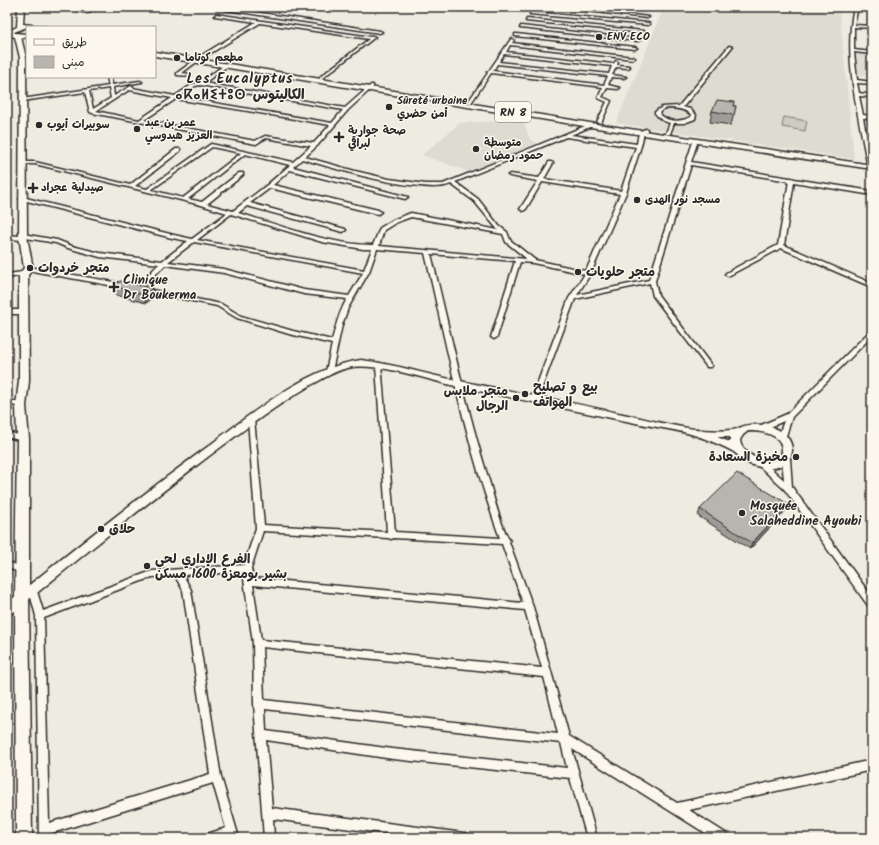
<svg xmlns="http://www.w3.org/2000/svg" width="879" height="845" viewBox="0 0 879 845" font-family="Kalam,'Playpen Sans Arabic','Noto Sans Tifinagh',sans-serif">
<rect width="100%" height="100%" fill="#eeebe0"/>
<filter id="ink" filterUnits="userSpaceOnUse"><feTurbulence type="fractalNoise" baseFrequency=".025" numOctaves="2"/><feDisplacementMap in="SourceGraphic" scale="8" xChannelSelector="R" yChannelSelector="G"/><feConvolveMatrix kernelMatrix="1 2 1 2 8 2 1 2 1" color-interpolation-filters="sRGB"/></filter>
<g filter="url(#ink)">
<path fill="#dedbd1" d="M664,7H839L854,159L616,123Z
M854,53L872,55V76L857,74Z
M523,120L530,140L537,143L469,172L422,155L460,123Z"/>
<path fill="#cecbc2" stroke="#7c7b76" d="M784,117L807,121L805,131L782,127Z"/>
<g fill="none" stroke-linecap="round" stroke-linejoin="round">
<defs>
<path id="street" d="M60,7H67L90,12L88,13Z
M553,7H564L649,17L647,18Z
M630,7H643L655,9L653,10Z
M854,7H858L854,25L872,26V28L854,27V50L872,52V54L854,52L857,80L872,82V84L857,83L859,93L872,95V97L859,96L863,115L872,116V118H863L872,164V167H870L868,166L867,163C858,112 843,58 854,7Z
M227,8L380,31L382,32L380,33L226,10Z
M531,12L648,23L650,24L648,25L530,14Z
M216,14L371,37L373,36L375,37L321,79H320V77L369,39L260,23L201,59H199V57L256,22L215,16Z
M527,19L643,31L645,32L643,33L526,21Z
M521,26L638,39L640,40L638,41L520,28Z
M516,34L635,47L637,48L635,49L515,36V34Z
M511,39L514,40L512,43L633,57L635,58L633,59L510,45L506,52L613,64L616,61L618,62L617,65L629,66L630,67L628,68L616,67L612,75L626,77L624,78L611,77L608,85L620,88L618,89L607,88L602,97L611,101L601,123L597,122L607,102L598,98L603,87L491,73L471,103H469L468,102L488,73L487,72L489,71ZM504,54L612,66L609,74L499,62ZM497,64L608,76L604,85L493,71Z
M729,46L732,47L683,107L690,109L696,115L695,119L684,123H674L670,134H666V133L670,123C663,121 659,119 655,113V112L662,107L679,106ZM668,108C677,108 685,109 692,115L691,117C681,122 667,123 659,113L663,109Z
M196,59L199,60L182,73L189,74V76L177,75V73Z
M226,64L229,65L204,83L345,108L371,85H373V87L348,110L317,146L305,157L355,171L389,179L426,184H443L590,124H592V126L571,135L637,144C638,138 638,129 647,129V131L644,133L641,146L626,193L591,273L577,295L649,280L686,163L694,139L698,140L691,162L790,178H792L794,179L872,191V195L794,182L784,245L871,283V285H867L781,248L728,276L725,274L726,273L778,245L789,181L691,165L655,281L658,295L711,365L712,366L711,367H707L653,296L650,283L575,299L538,398L535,400L532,398L569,298L585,274L533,263L520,262L497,337L494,339L491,337L515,261L431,254C450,331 466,408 490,484C494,499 502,529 510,541L509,542L533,607L569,736L677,803L872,760V770L689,810L727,834L728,838H713L572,749L597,838H587L570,778L393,759L266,740L272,808L464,833L468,834L469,838H422L273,819L274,838H264L254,704L253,643L243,572L183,575L191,590L221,777L239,838H206L207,834L226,828L213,783L49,834V838H39L36,616L29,590L30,588L33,587L36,588L43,611L152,571L244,565L256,528L248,419L249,417H251L254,419L264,525L387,532L376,365L379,363L381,364L395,532L500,538C466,445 447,348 425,253L377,249L369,272L348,308L342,325L332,371L329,373L326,371L332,344L289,334L237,318L217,306L143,291L140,289H136V287L159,264L100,257L68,248L56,243L26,238L23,240L7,239V235L20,236L23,234L57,240L72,246L100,253L162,261L188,241L172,238L19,199L22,197L174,235L192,239L227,213L201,205L35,164H21V162H35L130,185L176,149H180V151L135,186L147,189L211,144L293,162L311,146L266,138L256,144L92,113L90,112L85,92L22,101L20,100L22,99L109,86L107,77H111L112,85L140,81L142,82L113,87L114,96L131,86L133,87L132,88L175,96L193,84L199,83ZM200,85L343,110L332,123L179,97L195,86ZM109,88L111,98L93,109L89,91ZM129,90L172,98L139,120L96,111ZM176,99L330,125L314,143L265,136L255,141L144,120ZM566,137L636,147L621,191L544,179L553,163L551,162H549L539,178L510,174L508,175L510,176L538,181L520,209L523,211L526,209L542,182L620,194L586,271L535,260L510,240L507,232L499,226L478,199L455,182ZM212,147L241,153L183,198L151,190ZM245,154L290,165L267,185L233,211L207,204L243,175V173H239L202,202L188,199ZM302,159C341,170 380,183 420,186C430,187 441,188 451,184L474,201L498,230L411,213L393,220L380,228L373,245C329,245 280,225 238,213L247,206L343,232L346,230L345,229L250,203L270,188L378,214L381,212L378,210L273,185L290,170L405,199L408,197L293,167ZM231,214L322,242L363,249H372L364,270L197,240ZM411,217L503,234L506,242L527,259L379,246L384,230L397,222ZM194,242L363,273L349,296L304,290L224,269L168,262ZM165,265L224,273L304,294L347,299C339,312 336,326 332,340L293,331L241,316L221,304L142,288ZM263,531L388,538L391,539L394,538L502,544L523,603L253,578L251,568ZM175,576L183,590L210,774L49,823L44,618L152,577ZM253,585L525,610L542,668L261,640ZM262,647L544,677L558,734L264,700ZM265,709L561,743L567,768L393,749L266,731Z
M29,267L125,284L128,286L125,288L27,270L26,269Z
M23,272L25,273V275L7,278V274Z
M7,310H23L26,312L23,314H7Z
M872,330V336L792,417L785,439H782L778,437L784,421L763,430H759L757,428L759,426L787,414L870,331Z
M7,399L23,404L24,406L21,408L7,403Z
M7,432L26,437L27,439L23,441L7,437Z
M786,456L789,457L790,459L792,487L872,597V608L869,607L785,490L757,464L758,462H764L784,480L782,459L783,457Z
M7,562L26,568L27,570L26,572L23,573L7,568Z"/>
<path id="secondary" d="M361,360C395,364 427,375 460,381C513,392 566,401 618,413C653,420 696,434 731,430C738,430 743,425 750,425C806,420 806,484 750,464C743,461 740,457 734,452C726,447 706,439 697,436C676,429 653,427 631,422C574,410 517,399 460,387C430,381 376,361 348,368C334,371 323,379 311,385C284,401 258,419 233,438C157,494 85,554 11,614L7,615V603C74,549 141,495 210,445C252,413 308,367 361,360ZM748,431C760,431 782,433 782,450C782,453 782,456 779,458C768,466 741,455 740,440L743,435ZM717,437H730V442Z"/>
<path id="primary" d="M18,7H24L23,24L46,27H27L14,32L15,33L27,34V38L21,37L26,58L27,236L33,269L28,275L29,381L26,406L29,439V599L32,838H16L15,599L17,439L16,406L19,381V274L24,268L19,236L20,58L15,37L11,36L8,31L17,27Z
M155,52L590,123L872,165V169L590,127L155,56Z"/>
</defs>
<use href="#street" stroke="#2b2b2b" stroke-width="3"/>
<use href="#secondary" stroke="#2b2b2b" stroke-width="3"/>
<use href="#primary" stroke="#2b2b2b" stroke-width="3"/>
<use href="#street" fill="#fbf7ec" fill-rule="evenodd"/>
<use href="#secondary" fill="#fbf7ec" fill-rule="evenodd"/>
<use href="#primary" fill="#fbf7ec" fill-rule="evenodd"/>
</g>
<path fill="#9e9c96" stroke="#2b2b2b" d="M733,106H736L731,125L710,122L712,111Z
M113,286L152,288L154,297L146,303L116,295Z
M700,509L786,510L750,549L698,516Z"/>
<path fill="#817f7a" stroke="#2b2b2b" d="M152,288L154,297L146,303L144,295Z
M788,504L786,510L750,549L752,543Z"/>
<path fill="#b8b5ae" stroke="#2b2b2b" d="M717,100L734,102L733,106H736L734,115L712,111Z
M120,281L152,288L144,295L113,286Z
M737,473L788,504L752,543L700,509Z"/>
</g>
<g fill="#2b2b2b" stroke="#fbf7ec" stroke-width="1.5">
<circle cx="599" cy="37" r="4"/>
<circle cx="177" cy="58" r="4"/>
<circle cx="389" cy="107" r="4"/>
<circle cx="39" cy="125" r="4"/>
<circle cx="137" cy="129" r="4"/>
<path d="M337 131h4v4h4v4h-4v4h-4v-4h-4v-4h4z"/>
<circle cx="476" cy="149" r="4"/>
<path d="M31 182h4v4h4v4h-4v4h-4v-4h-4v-4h4z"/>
<circle cx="637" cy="200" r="4"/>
<circle cx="30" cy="268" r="4"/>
<circle cx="578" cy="272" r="4"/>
<path d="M112 281h4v4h4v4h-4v4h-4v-4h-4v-4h4z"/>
<circle cx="525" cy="394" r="4"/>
<circle cx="516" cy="398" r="4"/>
<circle cx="796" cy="457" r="4"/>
<circle cx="742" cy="513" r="4"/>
<circle cx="101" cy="529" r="4"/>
<circle cx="147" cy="566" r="4"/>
</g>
<g text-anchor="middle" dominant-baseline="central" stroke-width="3" stroke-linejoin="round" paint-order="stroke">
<g font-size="11" font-weight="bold" fill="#2b2b2b" stroke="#fbf7ec" text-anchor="start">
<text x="607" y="37">ENV ECO</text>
<text x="185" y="58">مطعم كوتاما</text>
<text x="397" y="101">Sûreté urbaine<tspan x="397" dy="13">أمن حضري</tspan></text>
<text x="145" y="123">عمر بن عبد<tspan x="145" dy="13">العزيز هيدوسي</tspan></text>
<text x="47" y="125">سوبيرات أيوب</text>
<text x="348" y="131">صحة جوارية<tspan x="348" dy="13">لبراقي</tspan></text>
<text x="484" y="143">متوسطة<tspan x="484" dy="13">حمود رمضان</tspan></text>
<text x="41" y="188">صيدلية عجراد</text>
<text x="645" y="200">مسجد نور الهدى</text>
</g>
<rect fill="#fbf7ec" stroke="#696865" stroke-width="1" x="495" y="102" width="36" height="20" rx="3"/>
<g font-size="12" font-weight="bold" fill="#2b2b2b">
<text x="513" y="112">RN 8</text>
</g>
<g font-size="13" font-weight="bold" fill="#2b2b2b" stroke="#fbf7ec" text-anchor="start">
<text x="38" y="268">متجر خردوات</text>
<text x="586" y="272">متجر حلويات</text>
<text x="123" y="280">Clinique<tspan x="123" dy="15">Dr Boukerma</tspan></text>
<text x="533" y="387">بيع و تصليح<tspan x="533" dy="15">الهواتف</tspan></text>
<text x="508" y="391" text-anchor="end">متجر ملابس<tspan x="508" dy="15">الرجال</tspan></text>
<text x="788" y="457" text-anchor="end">مخبزة السعادة</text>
<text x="750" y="506">Mosquée<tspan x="750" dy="15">Salaheddine Ayoubi</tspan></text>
<text x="109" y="529">حلاق</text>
<text x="155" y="559">الفرع الإداري لحي<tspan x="155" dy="15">بشير بومعزة 1600 مسكن</tspan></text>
</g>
<g font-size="14" font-weight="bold" letter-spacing="1" fill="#2b2b2b" stroke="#fbf7ec">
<text x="240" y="79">Les Eucalyptus<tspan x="240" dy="16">ⴰⴽⴰⵍⵉⵜⵓⵙ الكاليتوس</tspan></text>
</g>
</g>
<rect width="879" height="845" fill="none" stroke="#fbf7ec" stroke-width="24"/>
<rect x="12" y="12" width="855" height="821" fill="none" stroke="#2b2b2b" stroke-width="1.5" filter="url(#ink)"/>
<rect x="26" y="26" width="130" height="52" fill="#fbf7ec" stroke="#a8a59f"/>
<rect x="34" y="39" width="20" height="6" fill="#fbf7ec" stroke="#a8a59f"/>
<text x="62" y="46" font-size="12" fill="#2b2b2b">طريق</text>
<rect x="34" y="56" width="20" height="12" fill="#b8b5ae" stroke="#a8a59f"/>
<text x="62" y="66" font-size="12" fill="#2b2b2b">مبنى</text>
</svg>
